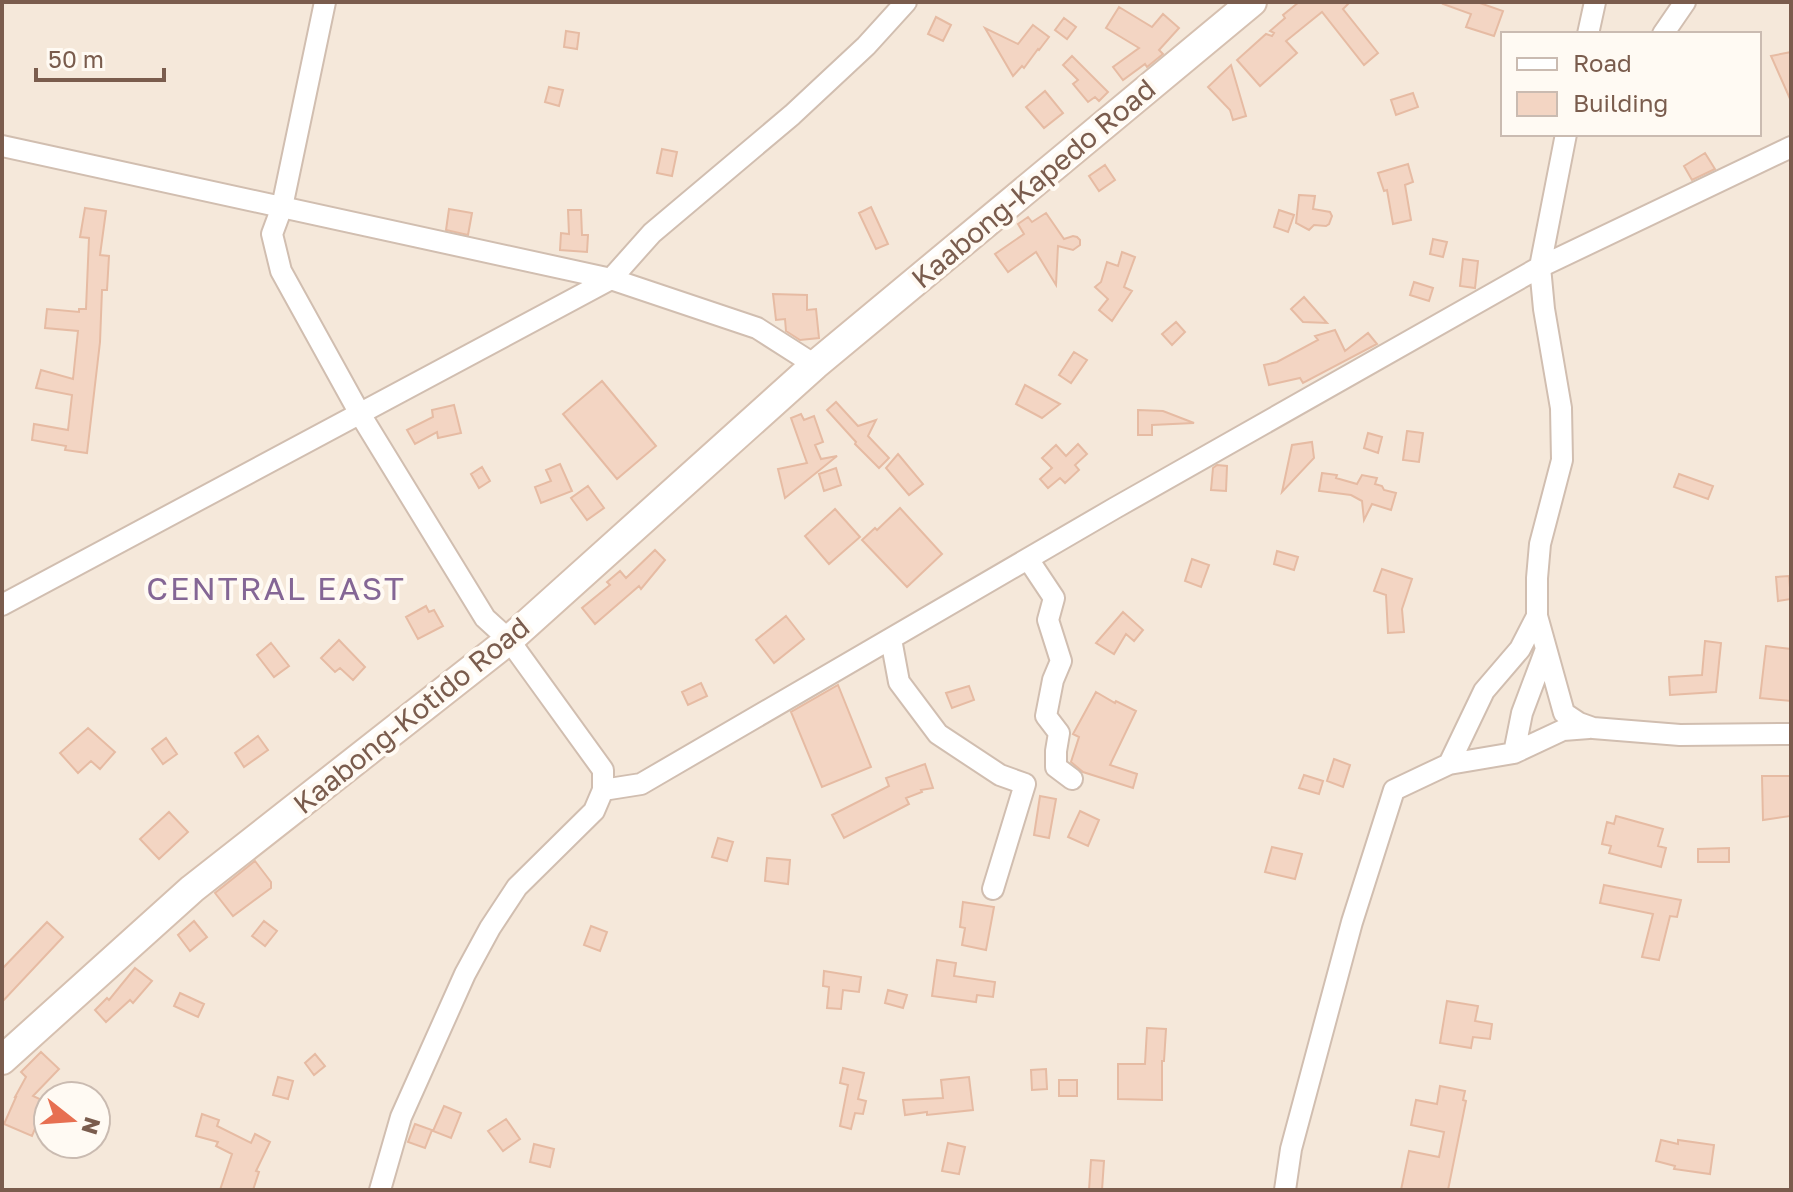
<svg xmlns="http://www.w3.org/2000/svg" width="1793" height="1192" viewBox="0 0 1793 1192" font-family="'Golos Text',sans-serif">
<rect width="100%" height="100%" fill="#fdf6ec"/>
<path fill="#f5e8da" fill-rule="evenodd" d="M2,2H1791V1190H2ZM1503,34H1759V134H1503ZM48,1096H96V1144H48Z"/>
<path fill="#f3d5c3" stroke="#e6bba3" stroke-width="2" d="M1299,2H1350L1343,9L1378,53L1364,65L1322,12L1286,41L1297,53L1260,86L1237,60L1266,34L1272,36L1274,33L1270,31L1285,18L1283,15Z
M1444,2H1477L1503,11L1494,36L1466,27L1471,14L1443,4Z
M1119,7L1152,27L1163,14L1179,28L1159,50L1163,54L1147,67L1145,64L1123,80L1113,67L1139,48L1106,28Z
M936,17L951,25L943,41L928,34Z
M1064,18L1076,27L1067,39L1055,30Z
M1033,25L1049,37L1039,50L1038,49L1024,68L1022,66L1013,76L985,28L1018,44Z
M566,31L579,33L577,49L564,47Z
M1791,52V101L1771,56Z
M1072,56L1108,92L1099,101L1095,97L1088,102L1073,84L1078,80L1063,65Z
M1231,65L1246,116L1233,120L1230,110L1208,87Z
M549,87L563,90L559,106L545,102Z
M1045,91L1063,113L1044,128L1026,107Z
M1413,93L1418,107L1396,115L1391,100Z
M662,149L677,152L672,176L657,173Z
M1705,153L1715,169L1692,180L1684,166Z
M1408,164L1413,182L1405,185L1411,220L1393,224L1387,190L1384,191L1378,173Z
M1105,165L1115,180L1099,191L1089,176Z
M1299,195L1315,196L1313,209L1330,212L1332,216L1329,224L1326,226L1314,225L1309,230L1296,223Z
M871,207L888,244L876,249L859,213Z
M85,208L106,211L100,255L109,256L107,290H102L100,342L87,453L65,450L66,446L32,440L34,424L68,430L72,395L36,388L41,370L73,379L78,331L45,328L47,309L79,312V309H86L89,238L80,237Z
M449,209L472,213L468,235L446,230Z
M568,210H581L582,235H588L587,252L560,250L561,233L569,234Z
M1279,210L1294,215L1288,232L1274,227Z
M1046,213L1064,239L1073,236L1077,237L1080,240V245L1073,250L1058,246L1056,285L1036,252L1008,272L995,254L1024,234L1018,224L1028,217L1032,222Z
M1433,239L1447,242L1443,257L1430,254Z
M1122,252L1135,257L1124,287L1132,291L1112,321L1099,310L1108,299L1095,287L1101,282L1107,262L1118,266Z
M1463,259L1478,261L1475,288L1460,286Z
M1414,282L1433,288L1429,301L1410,295Z
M773,294L807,295V310L816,309L819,338L800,340L786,331L785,319L776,320Z
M1304,297L1327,323L1303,322L1291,309Z
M1176,322L1185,332L1172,345L1162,334Z
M1335,330L1345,351L1368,333L1377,344L1303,383L1300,378L1269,385L1264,365L1277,362L1318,340L1315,336Z
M1074,352L1087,360L1071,383L1059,375Z
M602,381L656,446L617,479L563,414Z
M1025,385L1060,404L1042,418L1016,404Z
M836,402L858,426L876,420L868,436L889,458L879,468L855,444L856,442L827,410Z
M454,405L461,433L438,438L437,432L415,444L407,430L433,417L432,410Z
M1138,410L1163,411L1194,423L1152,425V435H1138Z
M801,414L804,420L814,416L823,442L815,445L821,459L837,456L785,498L778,469L807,463L791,418Z
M1407,431L1423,433L1419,462L1403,460Z
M1368,433L1382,437L1378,453L1364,448Z
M1312,442L1314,458L1282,492L1292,445Z
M1078,444L1087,454L1075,465L1079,470L1065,483L1060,478L1048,488L1040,479L1052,468L1042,458L1056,445L1066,456Z
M898,454L923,484L909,495L886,468Z
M560,464L572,491L541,503L535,487L551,481L546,470Z
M1217,465L1227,466L1226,491L1211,490L1213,468Z
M482,467L490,481L479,488L471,474Z
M836,468L841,485L824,491L819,474Z
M1322,473L1337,475L1336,478L1357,484L1362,475L1377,478L1375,484L1382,486L1384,490L1396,493L1391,510L1372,504L1364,520L1362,501L1351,495L1319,491Z
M1679,474L1713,486L1708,499L1674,487Z
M588,486L604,508L587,520L571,498Z
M900,508L942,554L907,587L862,540L875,528L877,530Z
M835,509L860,537L829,564L805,536Z
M655,550L665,560L641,589L639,586L595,624L582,608L610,585L607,582L620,571L626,578Z
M1277,551L1298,557L1294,570L1274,564Z
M1192,559L1209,565L1201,587L1185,581Z
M1382,569L1412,579L1402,609L1404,632L1388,633L1386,595L1374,591Z
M1789,576L1791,599L1778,601L1776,577Z
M426,606L429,612L434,610L443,626L418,639L406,617Z
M1123,612L1143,630L1134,641L1126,634L1114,654L1096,643Z
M786,616L804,639L774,663L756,640Z
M339,640L365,667L353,680L340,668L335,672L321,658Z
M1705,641L1721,643L1716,692L1670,695L1669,677L1702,675Z
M271,643L289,666L274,677L257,655Z
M1766,646L1791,649V701L1760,698Z
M701,683L707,696L688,705L682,692Z
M838,685L871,767L822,787L791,712Z
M969,686L974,700L952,708L946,693Z
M1096,692L1115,703L1116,701L1136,711L1110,765L1137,774L1133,788L1083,772L1071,762L1079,737L1073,734Z
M88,728L115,752L100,769L91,761L78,773L60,753Z
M258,736L268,750L244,767L235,753Z
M166,738L177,754L163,764L152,749Z
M1334,759L1350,765L1343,787L1327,781Z
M925,764L933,788L921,790L922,792L906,798L909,804L844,838L832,815L889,786L886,778Z
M1304,775L1323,781L1319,794L1299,788Z
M1762,776H1791V816L1763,820Z
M1040,796L1056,799L1049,838L1034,835Z
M1080,811L1099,820L1088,846L1068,837Z
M169,812L188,832L159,859L140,839Z
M1616,816L1663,829L1658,846L1666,848L1661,867L1609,853L1611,846L1602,844L1607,822L1614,824Z
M718,838L733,842L727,861L712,857Z
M1272,847L1302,854L1295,879L1265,872Z
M1729,848V862H1698V849Z
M767,858L790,860L788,884L765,881Z
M255,861L271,882V888L233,916L215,893Z
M1604,885L1681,900L1677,917L1670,916L1659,960L1642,957L1653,914L1600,903Z
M963,902L994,907L986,950L962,945L965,928L960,927Z
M194,921L207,937L190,951L178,935Z
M264,921L277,931L265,946L252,936Z
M47,922L63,937L2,1002V969Z
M591,926L607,932L600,951L584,945Z
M937,960L956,963L954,976L995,982L993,997L977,995L976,1002L932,996Z
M135,968L152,981L133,1003L130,1000L106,1022L95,1010L107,998L109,1000Z
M824,971L861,977L859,992L843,990L841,1009L827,1008L829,987L823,986Z
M888,990L907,995L903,1008L885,1003Z
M180,993L204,1004L198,1017L174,1006Z
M1447,1001L1478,1006L1475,1021L1492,1024L1490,1039L1473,1037L1471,1048L1440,1043Z
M1147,1028L1166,1029L1164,1061H1162V1100L1118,1099V1064H1145Z
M41,1052L59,1069L33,1096L46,1102L32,1136L4,1124L16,1097H15L26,1077L21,1072Z
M315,1054L325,1066L314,1075L305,1063Z
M843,1068L864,1073L858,1099L866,1101L863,1114L855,1113L851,1129L840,1126L848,1085L840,1083Z
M1046,1069L1047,1089L1032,1090L1031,1070Z
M278,1077L293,1081L288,1099L273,1095Z
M969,1077L973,1110L927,1115V1112L905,1115L903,1100L943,1098L941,1080Z
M1059,1080H1077V1096H1059Z
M1440,1086L1465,1091L1463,1100L1466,1101L1448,1190H1401L1409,1151L1439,1157L1444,1132L1411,1125L1416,1100L1437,1104Z
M444,1106L461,1113L451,1138L433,1131Z
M202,1114L219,1120L217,1126L251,1143L255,1134L270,1142L256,1171L259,1172L253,1190H220L232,1154L216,1146L218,1142L196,1136Z
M506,1119L520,1139L503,1151L488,1131Z
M415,1124L432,1130L425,1148L408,1142Z
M1661,1140L1678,1144V1140L1714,1145L1710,1174L1674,1169L1675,1166L1656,1161Z
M948,1143L965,1147L959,1174L942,1171Z
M534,1144L554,1149L550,1167L530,1162Z
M1091,1160L1104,1161L1102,1190H1089Z"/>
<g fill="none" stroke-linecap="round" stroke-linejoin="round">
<defs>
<path id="street" d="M325,2L282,207L272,234L281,271L360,414L485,618L509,640L603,770V790L594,811L517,887L490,928L465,974L401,1117L380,1190
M1588,34L1595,2
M1663,34L1685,2
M2,146L611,279L757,328L815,365
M1028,559L1054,598L1048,620L1061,661L1053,680L1046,716L1059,733L1056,751V767L1072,779
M2,605L611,279L652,233L792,115L866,46L906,2
M1537,616L1564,713L1579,723L1593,728L1680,735L1791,734
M891,639L899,682L938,734L1000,775L1025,784L993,889
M1514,753L1522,713L1546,649
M1449,764L1514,753L1563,730L1589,728
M603,790L641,784L1115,508L1540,267L1791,147
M1285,1190L1291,1149L1352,922L1394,790L1449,764L1484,691L1520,649L1537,616V578L1540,544L1562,460L1561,408L1544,309L1540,267L1566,134"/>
<path id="secondary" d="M2,1060L192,889L509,640L815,365L1252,2"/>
</defs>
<use href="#street" stroke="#d1beb0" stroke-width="24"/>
<use href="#secondary" stroke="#d6c0b0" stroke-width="32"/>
<use href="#street" stroke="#fff" stroke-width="20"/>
<use href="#secondary" stroke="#fff" stroke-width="28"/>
</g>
<g text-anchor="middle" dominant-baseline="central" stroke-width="8" stroke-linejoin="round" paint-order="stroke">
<g font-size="28" fill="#7a5c4d" stroke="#fffaf3">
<text transform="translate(1033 183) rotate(-40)">Kaabong-Kapedo Road</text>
<text transform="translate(411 715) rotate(-39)">Kaabong-Kotido Road</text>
</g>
<g font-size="32" letter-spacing="2" fill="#846695" stroke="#fffaf3">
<text x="276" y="588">CENTRAL EAST</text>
</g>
</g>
<rect width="1793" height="1192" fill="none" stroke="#7a5c4d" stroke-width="8"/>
<rect x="1501" y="32" width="260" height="104" fill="#fffaf3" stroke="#cabbb1" stroke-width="2"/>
<rect x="1517" y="58" width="40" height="12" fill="#ffffff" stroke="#cabbb1" stroke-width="2"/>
<text x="1573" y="72" font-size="24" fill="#7a5c4d">Road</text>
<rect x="1517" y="92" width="40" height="24" fill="#f3d5c3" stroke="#cabbb1" stroke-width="2"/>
<text x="1573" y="112" font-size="24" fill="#7a5c4d">Building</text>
<g transform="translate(72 1120) rotate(107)"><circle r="38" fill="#fffaf3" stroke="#cabbb1" stroke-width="2"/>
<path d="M0-6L14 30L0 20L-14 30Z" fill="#e76f51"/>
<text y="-12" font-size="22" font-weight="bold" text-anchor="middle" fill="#7a5c4d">N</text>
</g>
<path d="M36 68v12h128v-12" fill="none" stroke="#7a5c4d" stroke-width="4"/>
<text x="48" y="68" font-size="24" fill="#7a5c4d" stroke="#fffaf3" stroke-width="6" paint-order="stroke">50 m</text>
</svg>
